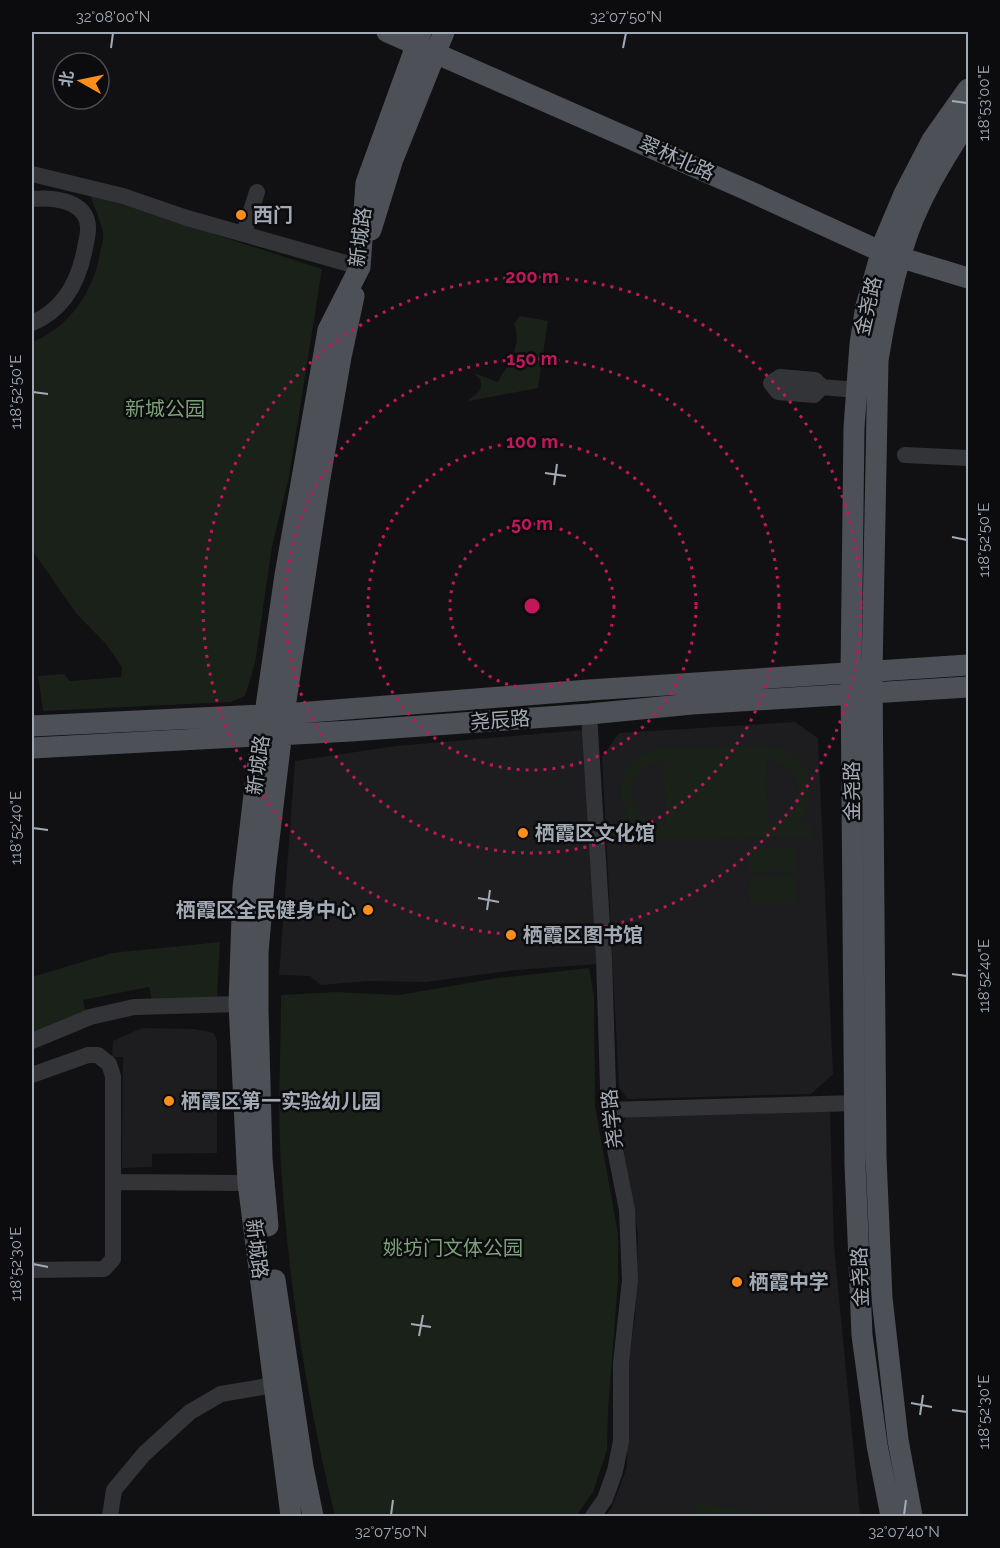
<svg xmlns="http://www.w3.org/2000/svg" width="1000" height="1548" viewBox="0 0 1000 1548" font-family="Raleway,'Noto Sans SC',sans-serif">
<rect width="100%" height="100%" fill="#111113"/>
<path fill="#1d1d20" d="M795,722L818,738L833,1074L811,1094L628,1099L619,1088L602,757L619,733Z
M583,730L598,964L516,970L426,982L368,981L321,985L310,976L279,975L295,761L396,746Z
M142,1028L194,1029L214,1033L217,1040V1153L152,1154V1167L122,1168L123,1057H112L113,1041Z
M830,1111L834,1246L860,1516H606L612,1507L627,1467V1373L635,1318L638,1234L620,1129L628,1114Z"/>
<path fill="#192119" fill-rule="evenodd" d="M90,194L322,269L289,477L272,547L255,663L245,696L231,702L43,711L38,676L64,674L70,681L121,677L122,667L106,644L76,613L32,550V342C68,328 91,295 99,258C100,251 104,241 103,234C101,221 94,207 90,194Z
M520,316L548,321L538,388L469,401V399C478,394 483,390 480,379L474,373L498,382C508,363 523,346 514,324Z
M766,746C811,750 822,791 799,825H812V838L609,840L608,827L633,825C608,793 622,753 664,748ZM766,760C807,762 809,818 768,824ZM664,761L666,823H665C622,821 621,763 664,761Z
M795,847L796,872L749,873L748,849Z
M795,875L796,903L750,905L749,877Z
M220,942L217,999L152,1001L149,987L83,1000L86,1013L34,1035L32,1026V977L112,953Z
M589,968L594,996L595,1106L618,1234V1282L608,1411L607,1450L593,1492L576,1516H335C306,1396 286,1270 280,1146C278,1096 281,1045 281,995L336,992L399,995L498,978Z
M697,1503L783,1516H695Z"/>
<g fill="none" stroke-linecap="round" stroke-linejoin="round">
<path stroke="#323438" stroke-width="16" d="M32,174L123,196L187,218L360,267
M32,199C53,197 89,200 88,230C88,235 86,242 85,248C79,280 64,310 32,323
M244,233L257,192
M822,387L814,395L778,392L771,383L780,377L815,380L822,387L856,390
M905,455L968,458
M589,714L604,958L609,1119L627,1210L630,1280L621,1363V1441L615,1471L605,1499L593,1516
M32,1041L90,1017L134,1007L239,1004
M32,1075L88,1055H98L109,1064L113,1076V1182
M608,1110L855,1103
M32,1270L104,1269L113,1259V1182L248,1183
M110,1516L114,1490L144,1454L190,1412L221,1394L274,1385"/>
<path stroke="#4d5157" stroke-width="21" d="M387,32L749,191L882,252L968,278
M371,230L393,159L444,32
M32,726L284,714L589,690L968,665
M32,748L351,731L589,714L692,704L968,687
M268,1226L262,1159L258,1010V952L265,873L284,714L319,484L341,357L354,296
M275,1280L303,1467L313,1516
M291,1516L248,1183L239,1004L243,888L257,769L285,575L328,330L360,267L366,183L421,32
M891,1516L877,1445L862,1335L855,1164L851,673L854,428L860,344L866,306L885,239L904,194L932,140L968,89
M912,1516L898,1440L882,1298L876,1157L872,672L878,360C884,322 892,284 903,248C916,203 943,160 968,121"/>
</g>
<path fill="none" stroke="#a1aab5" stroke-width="2" d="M111,48L113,33M623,48L626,33M952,101L967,103M33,392L48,394M545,473L566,476M554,485L557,464M952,537L967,540M33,828L48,830M478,898L499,902M487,910L490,890M952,974L967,976M33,1264L48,1267M411,1324L431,1327M419,1336L423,1315M911,1403L932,1407M952,1410L967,1412M920,1415L923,1395M391,1515L393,1500M904,1515L906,1500"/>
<g fill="none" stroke="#c2185b" stroke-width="3" stroke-dasharray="3 6">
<circle cx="532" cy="606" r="82"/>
<circle cx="532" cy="606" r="164"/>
<circle cx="532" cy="606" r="247"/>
<circle cx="532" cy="606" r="329"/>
</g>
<g fill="#ff8d1c" stroke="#0c0c0e" stroke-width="2">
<circle cx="241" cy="215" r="6"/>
<circle cx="523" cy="833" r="6"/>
<circle cx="368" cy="910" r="6"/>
<circle cx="511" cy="935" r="6"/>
<circle cx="169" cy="1101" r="6"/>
<circle cx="737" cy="1282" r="6"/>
</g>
<g text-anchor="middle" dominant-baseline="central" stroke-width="5" stroke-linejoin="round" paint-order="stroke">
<g font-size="20" fill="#a1aab5" stroke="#0c0c0e">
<text transform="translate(677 158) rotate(24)">翠林北路</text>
<text transform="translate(360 237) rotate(-83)">新城路</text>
<text transform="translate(868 306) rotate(-77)">金尧路</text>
<text transform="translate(500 720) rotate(-4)">尧辰路</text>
<text transform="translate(258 765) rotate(-82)">新城路</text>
<text transform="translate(852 791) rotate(-90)">金尧路</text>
<text transform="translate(612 1119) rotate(-96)">尧学路</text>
<text transform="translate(257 1249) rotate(83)">新城路</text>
<text transform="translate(860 1277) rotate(-92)">金尧路</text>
</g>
<g font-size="20" font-weight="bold" fill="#a1aab5" stroke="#0c0c0e" text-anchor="start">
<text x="253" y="215">西门</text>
<text x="535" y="833">栖霞区文化馆</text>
<text x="356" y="910" text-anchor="end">栖霞区全民健身中心</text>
<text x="523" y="935">栖霞区图书馆</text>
<text x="181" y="1101">栖霞区第一实验幼儿园</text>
<text x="749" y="1282">栖霞中学</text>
</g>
<g font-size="20" fill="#7ba176" stroke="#0c0c0e">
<text x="165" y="409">新城公园</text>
<text x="453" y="1248">姚坊门文体公园</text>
</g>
</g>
<circle cx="532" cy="606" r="9" fill="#c2185b" stroke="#0c0c0e" stroke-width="3"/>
<g font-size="18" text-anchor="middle" font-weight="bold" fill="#c2185b" stroke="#0c0c0e" stroke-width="5" stroke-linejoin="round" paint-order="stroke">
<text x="532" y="283">200 m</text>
<text x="532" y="365">150 m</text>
<text x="532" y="448">100 m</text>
<text x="532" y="530">50 m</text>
</g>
<rect width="1000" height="1548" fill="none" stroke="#0c0c0e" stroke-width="66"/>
<g transform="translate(81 81) rotate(279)"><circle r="28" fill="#0c0c0e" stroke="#484b51" stroke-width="1.5"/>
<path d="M0-4.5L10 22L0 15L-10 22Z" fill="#ff8d1c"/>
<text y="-9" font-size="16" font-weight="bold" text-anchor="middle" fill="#a1aab5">北</text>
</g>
<rect x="33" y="33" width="934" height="1482" fill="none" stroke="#a1aab5" stroke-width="2"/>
<g font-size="15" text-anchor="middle" fill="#a1aab5">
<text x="113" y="22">32°08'00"N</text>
<text x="626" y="22">32°07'50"N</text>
<text transform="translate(984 103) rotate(-90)" y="5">118°53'00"E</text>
<text transform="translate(16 392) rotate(-90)" y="5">118°52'50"E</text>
<text transform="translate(984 540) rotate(-90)" y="5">118°52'50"E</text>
<text transform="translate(16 828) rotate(-90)" y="5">118°52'40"E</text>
<text transform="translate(984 976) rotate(-90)" y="5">118°52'40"E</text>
<text transform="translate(16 1264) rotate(-90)" y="5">118°52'30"E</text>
<text transform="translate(984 1412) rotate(-90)" y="5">118°52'30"E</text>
<text x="391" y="1537">32°07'50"N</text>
<text x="904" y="1537">32°07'40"N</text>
</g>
</svg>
